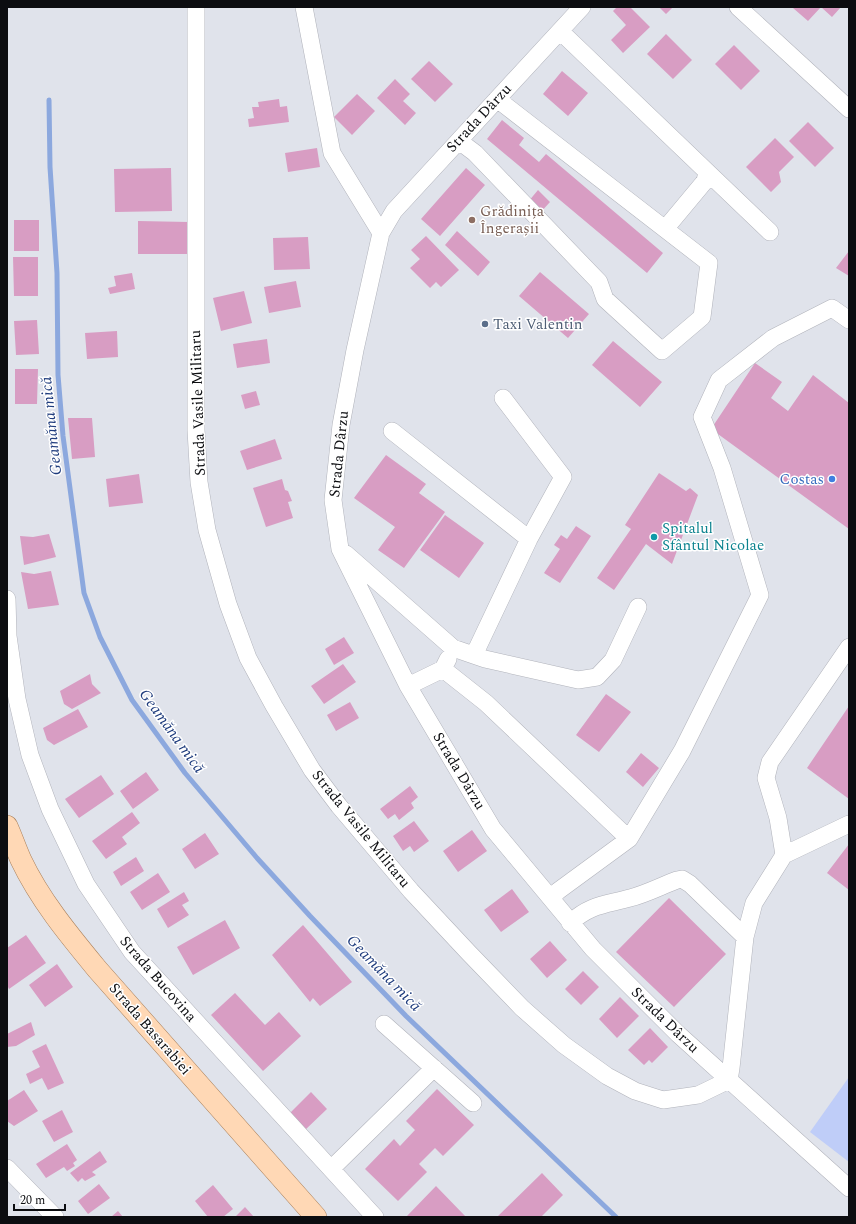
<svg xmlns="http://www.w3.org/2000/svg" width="856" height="1224" viewBox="0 0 856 1224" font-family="Spectral,serif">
<rect width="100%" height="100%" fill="#e0e3eb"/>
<path fill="#bfcdf8" d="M849,1077V1162L810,1132Z"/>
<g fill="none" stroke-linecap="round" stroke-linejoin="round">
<path stroke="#8ca8de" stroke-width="5" d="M49,100L50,167L57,273L58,375L63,436L84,593L100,637L132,700L185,773L257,858L310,916L406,1016L616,1217"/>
</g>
<path fill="#d89dc3" d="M617,7H630L650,27L623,53L611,40L626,25L613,11Z
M659,7H673L666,14Z
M794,7H841L832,17L821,7L808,21L793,8Z
M666,34L692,60L673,79L647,54Z
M734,45L760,71L741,90L715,64Z
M429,61L453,84L435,102L411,79Z
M562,71L588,93L568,116L543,94Z
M395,79L410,94L403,101L416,113L405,125L377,98Z
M357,94L375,111L352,135L334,117Z
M279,99L280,107L287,106L289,122L249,127L248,119L254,118L252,107H259L258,102Z
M502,120L524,138L519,145L539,162L546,154L663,253L647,273L487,139Z
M808,122L834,148L815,167L789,141Z
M775,138L794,157L779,172L781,182L771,192L746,167Z
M317,148L320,167L288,172L285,153Z
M171,168L172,211L115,212L114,169Z
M466,168L485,185L440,236L421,219Z
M538,190L550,202L540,213L528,202Z
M14,220H39V251H14Z
M138,221L189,222V254H138Z
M457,231L490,262L478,276L445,245Z
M426,236L459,270L441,287L436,282L430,288L410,268L420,259L411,250Z
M308,237L310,269L274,270L273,238Z
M849,251V276L836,268Z
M13,257H38V296H14Z
M540,272L589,314L568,338L519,296Z
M132,273L135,289L110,294L108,288L116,286L114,276Z
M296,281L301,307L269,313L264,287Z
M244,291L252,323L221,331L213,298Z
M37,320L39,354L16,355L14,321Z
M117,331L118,357L87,359L85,333Z
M267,339L270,363L237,368L233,344Z
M613,341L662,382L640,407L592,365Z
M755,363L782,382L771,398L788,411L813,375L849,403V529L711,429Z
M15,369H38L37,404H15Z
M256,391L260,405L245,409L241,395Z
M68,418H92L95,457L72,459Z
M275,439L282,459L247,470L240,451Z
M386,455L426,484L419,493L445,512L404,568L378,550L395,527L354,498Z
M659,473L686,491L690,488L698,495L672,564L646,544L614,590L597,578L631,529L625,525Z
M139,474L143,503L109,507L106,479Z
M282,479L285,490L288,491L292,501L288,502L293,518L266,527L253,488Z
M445,515L484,543L459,578L420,550Z
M576,526L591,536L560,583L544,573L560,549L554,545L561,535L567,539Z
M49,534L56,557L24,565L20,536L33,537Z
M51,571L59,605L28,609L21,572L34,574Z
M344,637L354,653L334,665L325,649Z
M343,664L356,682L324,704L311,686Z
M90,674L92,684L101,693L72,709L64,704L60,691Z
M606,694L631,712L599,752L576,735Z
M350,702L359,718L336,731L327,715Z
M849,706V799L807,768Z
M78,709L88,727L54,745L47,740L43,728Z
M641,753L659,768L643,787L626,772Z
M146,772L159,790L133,809L120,791Z
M101,775L114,794L79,818L65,799Z
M410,786L418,797L411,803L414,808L399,820L395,814L388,819L380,809Z
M132,812L140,823L122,837L127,844L106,859L92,841Z
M414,821L429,841L414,852L410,846L403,851L393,836Z
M472,830L487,851L458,872L443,851Z
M205,833L219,854L195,869L182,849Z
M849,844V890L827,873Z
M136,857L144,871L121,886L113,872Z
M158,873L170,892L142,910L130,892Z
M512,889L529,912L501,932L484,910Z
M184,892L189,901L182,905L189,915L168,928L157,909Z
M669,898L726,954L674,1007L616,952Z
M225,920L240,948L193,975L177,947Z
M303,925L352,982L320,1006L313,998L310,1002L272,955Z
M26,935L46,963L9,989L7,985V948Z
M550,941L567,960L547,978L530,959Z
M57,964L73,987L45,1007L29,985Z
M583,971L599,987L581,1005L565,989Z
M235,993L265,1025L279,1012L301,1036L263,1071L211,1015Z
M620,997L639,1016L617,1038L599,1019Z
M31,1022L35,1035L16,1046L7,1047V1034Z
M650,1028L668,1047L652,1063L649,1060L644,1065L628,1050Z
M46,1044L64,1083L48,1090L42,1078L30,1084L26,1074L40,1067L32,1051Z
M437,1089L474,1125L443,1156L435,1148L419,1164L427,1172L398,1201L365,1169L394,1139L400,1146L415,1130L406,1121Z
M24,1090L38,1111L14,1126L7,1121V1101Z
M311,1092L327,1109L304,1131L288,1115Z
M62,1110L73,1132L54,1142L42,1121Z
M67,1144L77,1160L73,1163L75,1166L67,1171L64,1167L46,1178L36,1164Z
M100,1151L107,1162L92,1172L96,1175L85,1181L82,1178L78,1182L70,1173Z
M542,1173L563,1195L541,1217H497Z
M99,1184L110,1198L88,1214L78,1201Z
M213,1185L233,1209L223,1217H208L195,1201Z
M436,1186L466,1217H409L407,1216Z
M245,1207L254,1217H235Z
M118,1211L123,1217H111Z"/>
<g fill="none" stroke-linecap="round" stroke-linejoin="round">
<defs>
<path id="minor" d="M196,7V430L199,482L207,530L228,604L248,658L274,706L312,770L339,806L411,891L468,952L522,1008L564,1045L607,1076L635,1091L663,1100L698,1095L729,1080L731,1068L745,937L690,884L682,879L677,880C661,886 646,894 630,898C605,905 591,904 570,923
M304,7L332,153L381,233L355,350L341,425L333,500L340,549L408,686L493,829L593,949L678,1034L849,1188
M738,7L849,109
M560,31L770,232
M459,141L475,153L599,282L605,299L662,351L702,317L709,263L497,99
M665,229L705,181L707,172
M381,233L394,211L582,7
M392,431L529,539
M346,554L453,648L485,659L578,680L597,677L613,660L638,607
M7,599L8,636L17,699L30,755L50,809L86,884L132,952L375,1217
M474,655L529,539L563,477L503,398
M443,669L486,703L629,839
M408,686L443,669L448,659
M784,855L778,818L766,778L770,762L849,647
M551,898L558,891L629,839L682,751L760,595L722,468L702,417L719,380L773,338L832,308L849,320
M745,937L754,903L784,855L849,824
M384,1024L473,1103
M7,1168L55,1217
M331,1169L434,1068"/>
<path id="major" d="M7,826C12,837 16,849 21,860C40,900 69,935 97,969L316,1217"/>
</defs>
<use href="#minor" stroke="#b1b3bb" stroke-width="18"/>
<use href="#major" stroke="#aa805b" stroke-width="22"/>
<use href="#minor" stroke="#fff" stroke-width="17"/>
<use href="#major" stroke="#ffd8b5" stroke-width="21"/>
</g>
<circle fill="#8d6e63" stroke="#fff" stroke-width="1.5" cx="472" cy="220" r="4"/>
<circle fill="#5c6f8a" stroke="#fff" stroke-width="1.5" cx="485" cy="324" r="4"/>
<circle fill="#3f7fe0" stroke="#fff" stroke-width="1.5" cx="832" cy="479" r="4"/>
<circle fill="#0f9aa8" stroke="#fff" stroke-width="1.5" cx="654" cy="537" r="4"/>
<g text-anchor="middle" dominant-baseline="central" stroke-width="3" stroke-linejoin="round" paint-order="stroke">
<g font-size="15" fill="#0c0d10" stroke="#fff">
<text transform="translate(479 118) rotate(-47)">Strada Dârzu</text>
<text transform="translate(198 403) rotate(-92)">Strada Vasile Militaru</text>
<text transform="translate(339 454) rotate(-84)">Strada Dârzu</text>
<text transform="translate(459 771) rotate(59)">Strada Dârzu</text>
<text transform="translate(361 829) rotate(51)">Strada Vasile Militaru</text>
<text transform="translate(158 979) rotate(49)">Strada Bucovina</text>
<text transform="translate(665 1020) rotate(44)">Strada Dârzu</text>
<text transform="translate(150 1029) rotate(49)">Strada Basarabiei</text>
</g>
<g font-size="15" fill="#785e54" stroke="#fff" text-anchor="start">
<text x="480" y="211">Grădinița<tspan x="480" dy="17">Îngerașii</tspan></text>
</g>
<g font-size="15" fill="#4e5e75" stroke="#fff" text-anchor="start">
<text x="493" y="324">Taxi Valentin</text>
</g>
<g font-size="15" fill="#366cbe" stroke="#fff" text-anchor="end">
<text x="824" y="479">Costas</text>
</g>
<g font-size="15" fill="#0d838f" stroke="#fff" text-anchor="start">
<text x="662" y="528">Spitalul<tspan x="662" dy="17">Sfântul Nicolae</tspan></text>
</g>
<g font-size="16" font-style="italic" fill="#1f3c7d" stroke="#fff">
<text transform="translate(51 426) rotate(-96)">Geamăna mică</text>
<text transform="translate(172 731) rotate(54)">Geamăna mică</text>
<text transform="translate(384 973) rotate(46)">Geamăna mică</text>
</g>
</g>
<rect width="856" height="1224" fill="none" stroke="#0c0d10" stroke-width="16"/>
<path d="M14 1204v6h51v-6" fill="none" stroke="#0c0d10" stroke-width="2"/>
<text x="20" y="1204" font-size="12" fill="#0c0d10" stroke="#ffffff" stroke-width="3" paint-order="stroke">20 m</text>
</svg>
